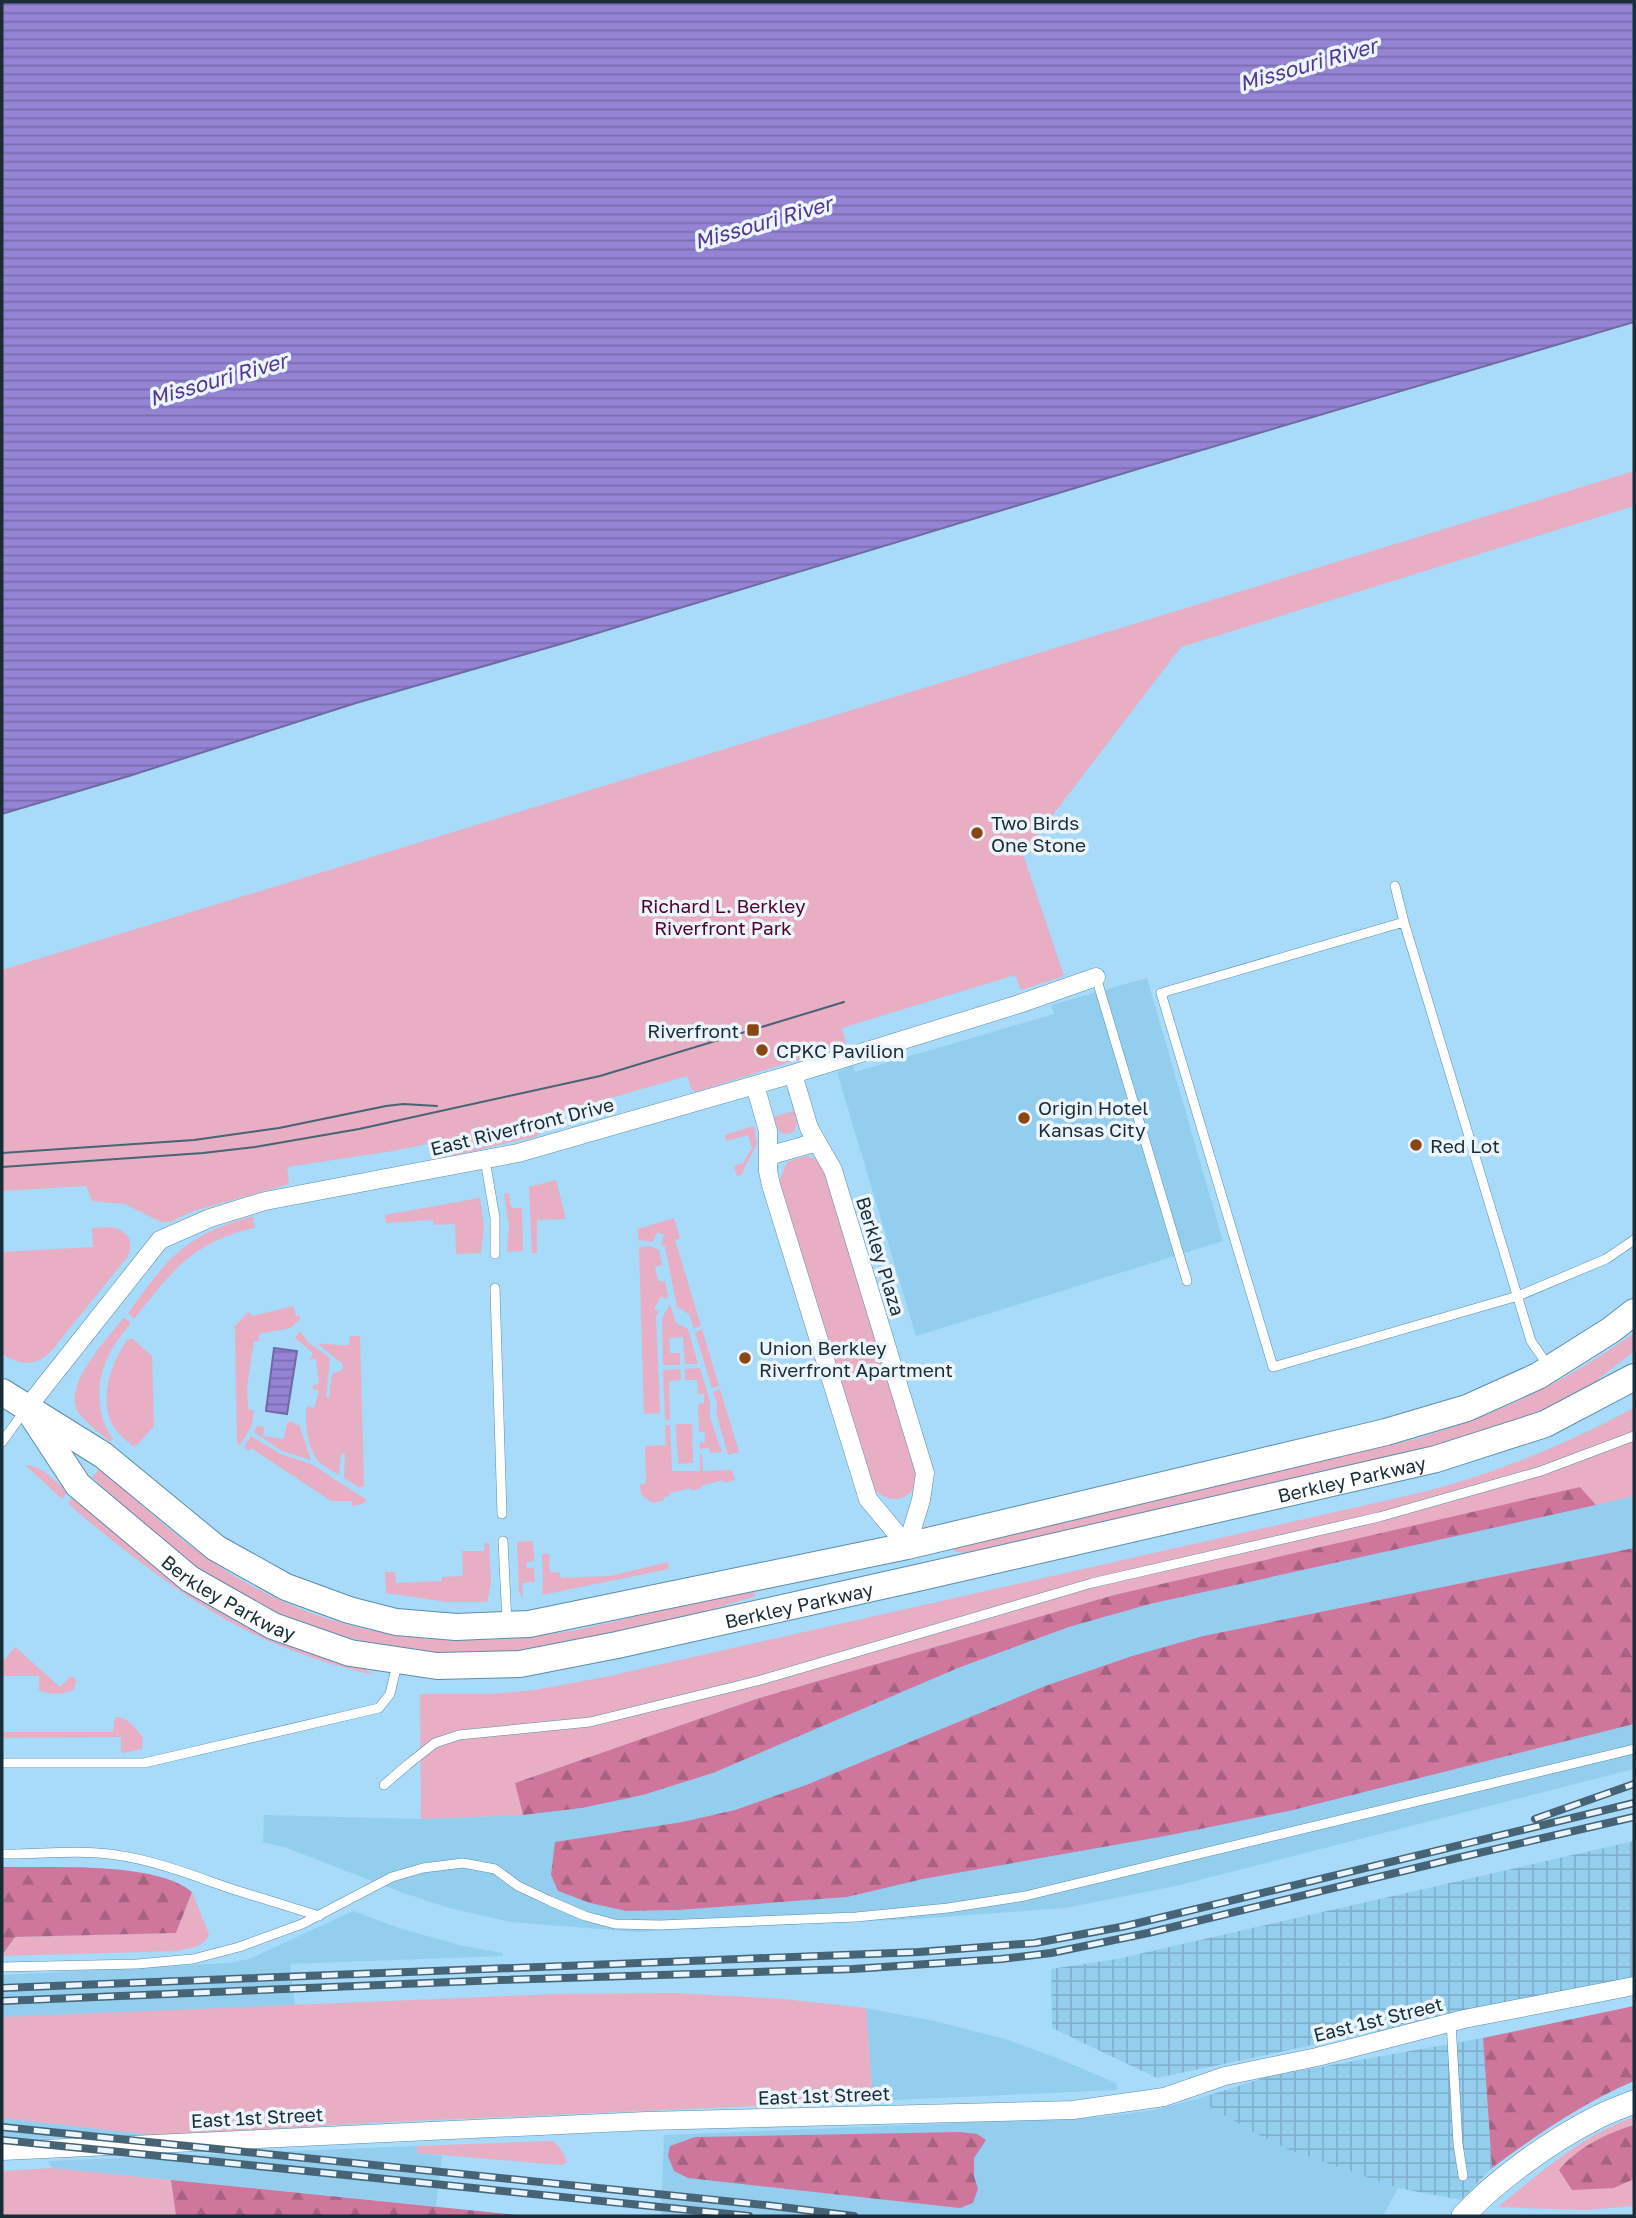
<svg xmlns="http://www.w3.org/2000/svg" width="1636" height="2218" viewBox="0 0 1636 2218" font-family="'Golos Text',sans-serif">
<defs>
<pattern id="industrial-grid" width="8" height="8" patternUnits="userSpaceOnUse" patternTransform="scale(1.75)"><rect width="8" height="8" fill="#94ceef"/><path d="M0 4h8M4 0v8" fill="none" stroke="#7fb1ce"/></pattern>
<pattern id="forest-firs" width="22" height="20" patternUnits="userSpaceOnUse" patternTransform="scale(1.75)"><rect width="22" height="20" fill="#cf769d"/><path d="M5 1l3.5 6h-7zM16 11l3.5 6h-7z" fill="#a76181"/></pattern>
<pattern id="water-rules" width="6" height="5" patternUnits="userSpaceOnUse" patternTransform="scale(1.75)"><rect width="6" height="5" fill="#9583d4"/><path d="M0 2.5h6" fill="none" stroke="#796cad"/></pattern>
</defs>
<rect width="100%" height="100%" fill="#a7dbf9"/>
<path fill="#94ceef" d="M1147,978L1223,1241L916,1336L837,1072L853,1065L855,1072L1054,1014L1051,1005Z
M1634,1496V1548L1203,1636L1132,1656L1045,1686L806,1785L735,1810L682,1822L556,1842L558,1891L590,1903L626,1911L679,1910L847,1897L923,1879L1171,1835L1289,1811L1634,1724V1769L1180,1885L1065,1908L914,1919L636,1932L511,1922L449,1908L401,1892L284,1847L263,1842L264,1815L421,1819L523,1815L582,1808L643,1795L713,1773L958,1668L1069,1627L1150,1604Z
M353,1911L399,1928L463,1946L503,1953V1956L290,1964L295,2006L2,2017V1975L229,1963L249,1959Z
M866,2008L934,2021L1005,2039L1057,2058L1116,2083L1118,2090L873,2101Z
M1197,2099L1253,2132L1287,2149L1398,2188L1383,2216H661L664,2135L1102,2117L1154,2110Z
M2,2118L162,2136L2,2139Z
M416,2146L418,2153L442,2156L436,2206L52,2168L48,2161Z"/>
<path fill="url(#industrial-grid)" d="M1634,1841V1977L1157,2078L1052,2028L1051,1969L1117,1959Z
M1483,2038L1492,2168L1461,2200L1398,2188L1287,2149L1253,2132L1197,2099L1270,2076Z"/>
<path fill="#e7aec4" d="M1634,471V506L1181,647L1023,854L1064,976L1021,990L1015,975L842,1028L846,1044L696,1092L692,1090L687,1076L537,1119L540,1133L538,1136L452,1156L448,1154L445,1140L393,1151L287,1167L289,1183L286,1185L193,1211L170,1222H161L125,1204L92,1201L86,1186L2,1191V970Z
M794,1111L797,1124L794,1132L787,1134L780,1133L773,1117Z
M754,1126L757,1144L741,1175L737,1176L734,1166L743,1163L752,1148L748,1135L726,1141L725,1135Z
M806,1156L818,1160L825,1169L917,1475C915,1503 886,1507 871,1485L780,1186L781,1176L787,1162Z
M556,1180L566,1219L537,1220V1253H532L529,1187Z
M509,1193L510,1205L513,1208H522L523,1251L507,1252L509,1225L504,1194Z
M480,1198L484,1226L481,1253L456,1254L455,1224L434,1225L433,1220L386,1223L385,1215Z
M253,1216L255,1228C193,1241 171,1272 134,1319L128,1313C170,1256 183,1236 253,1216Z
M674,1218L680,1238L675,1240L701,1326L694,1328L689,1314L677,1307L665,1246L661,1245L664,1235L657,1232L653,1242L638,1240V1229Z
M111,1227C126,1230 135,1240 128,1256L53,1349C37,1367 21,1366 2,1354V1252L93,1247L92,1228Z
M649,1246L659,1250L662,1265L655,1267L658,1281H665L668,1296L666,1299L661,1296L654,1309L659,1312L656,1316L660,1413L644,1414L639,1247Z
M670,1304L676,1323L688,1329L698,1364H685L683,1337L669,1338L670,1353H680V1365H663L662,1318Z
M293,1306L296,1316H300V1319L291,1328L259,1334V1341H254L247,1386L248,1409L254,1410L252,1425L240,1445L237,1444L235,1326L248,1312L253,1316Z
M124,1317L131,1323C123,1333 114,1343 109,1355C95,1380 96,1417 113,1439L111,1442C100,1433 85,1423 78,1412C62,1384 108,1339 124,1317Z
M702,1329L719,1386L712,1388L695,1332Z
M300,1331L309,1343L330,1358L326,1397L329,1398L332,1374L342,1370L343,1364L318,1344C329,1343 338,1346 349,1345L350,1336H360L364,1486L360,1488L344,1478L345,1454H341L339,1475C333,1471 324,1467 319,1462C308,1450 304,1422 307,1406L314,1408L319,1391L312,1388L313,1385L319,1384L316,1359H310L313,1353L295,1338Z
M1634,1333V1351L1584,1391L1530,1415L1438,1446L985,1550L968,1553L955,1552L952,1544L1412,1440C1496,1415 1563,1384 1634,1333Z
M128,1339H133L152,1356L154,1426L137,1445L133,1446C127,1441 120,1436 116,1430C96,1404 111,1362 128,1339Z
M700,1368L710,1401V1418L722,1452L710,1453L709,1448L700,1449L699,1443L705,1442V1432H699L698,1404L704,1403V1394H698L697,1380H685V1369Z
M680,1369L681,1380L669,1381L670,1420H665L663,1370Z
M720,1389L739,1452L728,1455L717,1416V1403L713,1392Z
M1634,1408V1496L1596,1505L1580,1488L1114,1595L756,1699L515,1783L523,1815L421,1819L420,1694H490L535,1690L605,1677L1424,1492C1497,1473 1567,1444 1634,1408Z
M292,1421L296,1426L299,1424L311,1460L282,1451L254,1432L257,1426L264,1427L263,1436L284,1439L287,1423Z
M676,1424H692L693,1463L678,1464Z
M665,1425H670L672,1471H700V1454H702L703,1471L732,1470L735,1480L724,1483L723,1480L701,1486L702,1488L692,1491L691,1488L670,1493V1496L663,1497L664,1500L653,1503L641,1495L640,1485L646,1483L645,1446L666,1445Z
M251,1436L280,1454L311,1464L367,1500L362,1504L352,1506V1501H331L251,1448L249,1451L244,1447Z
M30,1465L44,1471L68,1492L62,1499L26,1466Z
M100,1468C140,1503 178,1540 223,1569C326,1635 438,1652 558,1633C581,1630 603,1624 625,1619C668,1609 711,1599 754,1589L755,1596C709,1611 664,1623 617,1634C579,1642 541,1651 502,1654C401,1659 300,1633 214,1579C169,1550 131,1512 92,1477Z
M74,1496L191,1594C245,1629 301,1653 363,1668L374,1675C275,1652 214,1619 135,1558C112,1540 89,1523 68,1503Z
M533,1541L534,1561L526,1562L527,1568H534L535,1582L522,1583L523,1599L519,1592L517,1542Z
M485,1543H489L491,1583L487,1602H447L386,1593L385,1572H395L396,1583L442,1581V1577L463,1576L462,1551H484Z
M542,1554H549L550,1572L560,1573L561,1578L610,1576L668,1562L669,1569L542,1595L543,1582Z
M15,1647L60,1687L70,1677H74L76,1681L74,1689C66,1695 48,1695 39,1690V1676H2V1663Z
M115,1717C127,1716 137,1729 143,1738L142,1749L123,1753L121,1751V1737L2,1738V1732H113Z
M192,1892L209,1934C204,1948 190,1948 176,1951L2,1956L15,1937L176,1933Z
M675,1993L783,1999L866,2008L873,2101L367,2123L162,2136L2,2118V2017L557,1994Z
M1634,2117V2125H1631L1614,2188L1634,2179V2206L1586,2210L1498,2207C1540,2173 1582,2135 1634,2117Z
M552,2141C561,2146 563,2153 567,2162L562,2165L418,2153L416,2146Z
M52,2168L171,2180L176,2216H2V2171Z"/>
<path fill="url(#forest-firs)" d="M1580,1487L1596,1505L1150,1604L1069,1627L958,1668L713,1773L643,1795L582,1808L523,1815L515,1783L756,1699L1114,1595Z
M1634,1548V1724L1289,1811L1171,1835L923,1879L847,1897L679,1910L626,1911L590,1903L558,1891L551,1875L555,1842L682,1822L735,1810L806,1785L1045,1686L1132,1656L1203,1636Z
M2,1867C50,1868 156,1861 192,1892L176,1933L15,1937L2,1955Z
M1634,2006V2081C1583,2103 1536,2135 1492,2168L1483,2038Z
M1634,2125V2179L1614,2188L1572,2190L1559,2170C1578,2147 1607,2133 1634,2125Z
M960,2132L977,2134L986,2140L974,2158V2176L978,2189L973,2203L960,2208L688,2178L674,2171L668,2156L670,2146L695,2137Z
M171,2180L528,2216H176Z"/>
<path fill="url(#water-rules)" stroke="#7069a5" stroke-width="2" d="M2,2H1634V322L1141,468L571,641L356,703L129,776L2,814Z
M274,1348L297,1351L287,1414L266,1411Z"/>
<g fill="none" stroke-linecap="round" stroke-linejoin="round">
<defs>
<path id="service" d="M1395,886L1404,922L1531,1341L1549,1367
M1404,922L1161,993L1273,1367L1518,1296L1606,1259L1634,1240
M1096,977L1187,1281
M485,1160L495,1218V1254
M495,1288L502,1514
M2,1442L26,1409
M503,1541L507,1623
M2,1763H144L379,1708L390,1694L397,1664
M384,1785L407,1765L435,1743L459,1735L590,1722L761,1680L1092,1583L1379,1517L1541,1471L1634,1436
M2,1854C34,1855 66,1850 98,1853C145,1856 188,1874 232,1889C261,1898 290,1907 319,1916
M2,1967L137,1964L193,1959L239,1947L302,1924L392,1877L423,1868L463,1863L495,1869L518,1886L550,1901L585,1916L615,1924L660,1925L856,1917L948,1908L1025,1896L1634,1749
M1451,2022L1458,2144L1463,2176"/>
<path id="minor" d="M755,1085L768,1131V1171L771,1185L868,1499L907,1546L921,1500L925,1473L833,1170L809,1128L793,1074
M768,1156L817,1142
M27,1408L160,1240L210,1218L265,1201L518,1153L793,1074L1019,1004L1096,977
M2,2151L646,2121L1073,2110L1164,2097L1225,2076L1317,2057L1464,2019L1634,1986"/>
<path id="tertiary" d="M1463,2216C1496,2180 1551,2141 1594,2119C1607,2112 1621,2107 1634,2102"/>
<g id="secondary">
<path d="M2,1392L103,1455L216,1548L286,1587L349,1610L396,1622L456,1627L529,1624L907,1546L1386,1432L1467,1408L1538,1376L1611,1330L1634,1312"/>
<path id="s1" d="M32,1415L78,1485L190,1579L273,1626L350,1653L437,1666L520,1664L617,1645L917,1578L1436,1459L1545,1424L1634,1377"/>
</g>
</defs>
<use href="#service" stroke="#5b8da9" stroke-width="10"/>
<use href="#minor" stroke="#5b8da9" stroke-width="19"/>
<use href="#tertiary" stroke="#5b8da9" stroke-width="24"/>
<use href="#secondary" stroke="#5b8da9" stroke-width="28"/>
<use href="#service" stroke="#fff" stroke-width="9"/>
<use href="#minor" stroke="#fff" stroke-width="18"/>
<use href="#tertiary" stroke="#fff" stroke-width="23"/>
<use href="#secondary" stroke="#fff" stroke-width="26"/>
<path stroke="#466475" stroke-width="2" d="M2,1153L194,1140L279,1128L386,1106L403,1104L437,1106
M2,1167L203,1153L255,1147L359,1129L600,1076L844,1002"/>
<defs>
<path id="rail" d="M1535,1819L1634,1784
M2,1988L919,1952L1035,1943L1126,1926L1634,1803
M2,2001L499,1980L853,1969L1001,1959L1051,1953L1148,1933L1457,1858L1634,1817
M2,2127L765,2205L854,2216
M2,2140L749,2216"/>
</defs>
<use href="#rail" stroke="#466475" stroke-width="8"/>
<use href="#rail" stroke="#ebf5fb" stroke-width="5" stroke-dasharray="16" stroke-linecap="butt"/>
</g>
<g fill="#884713" stroke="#ebf5fb" stroke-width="2.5">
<circle cx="977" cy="833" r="7"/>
<rect x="746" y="1023" width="14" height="14" rx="3.5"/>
<circle cx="762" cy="1050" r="7"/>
<circle cx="1024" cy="1118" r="7"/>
<circle cx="1416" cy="1145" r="7"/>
<circle cx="745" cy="1358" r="7"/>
</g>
<g text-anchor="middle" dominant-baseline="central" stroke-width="7" stroke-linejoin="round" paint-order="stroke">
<g font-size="19" fill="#182d38" stroke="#ebf5fb" text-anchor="start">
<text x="991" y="822">Two Birds<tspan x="991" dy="22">One Stone</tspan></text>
<text x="739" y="1030" text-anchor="end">Riverfront</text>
<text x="776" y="1050">CPKC Pavilion</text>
<text x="1038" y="1107">Origin Hotel<tspan x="1038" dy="22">Kansas City</tspan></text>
<text x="1430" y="1145">Red Lot</text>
<text x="759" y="1347">Union Berkley<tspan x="759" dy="22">Riverfront Apartment</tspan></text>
</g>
<g font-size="19" fill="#520030" stroke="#ebf5fb">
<text x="723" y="905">Richard L. Berkley<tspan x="723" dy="22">Riverfront Park</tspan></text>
</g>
<g font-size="19" fill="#182d38" stroke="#ebf5fb">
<text transform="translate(522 1126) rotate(-14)">East Riverfront Drive</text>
<text transform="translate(881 1256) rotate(73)">Berkley Plaza</text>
<text stroke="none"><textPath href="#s1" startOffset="1430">Berkley Parkway</textPath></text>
<text stroke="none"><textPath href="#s1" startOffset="273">Berkley Parkway</textPath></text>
<text stroke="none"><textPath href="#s1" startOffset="863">Berkley Parkway</textPath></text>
<text transform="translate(1378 2019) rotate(-14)">East 1st Street</text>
<text transform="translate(824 2095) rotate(-2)">East 1st Street</text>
<text transform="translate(257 2117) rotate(-3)">East 1st Street</text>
</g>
<g font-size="21" font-style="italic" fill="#533695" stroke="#ebf5fb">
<text transform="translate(1308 64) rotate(-16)">Missouri River</text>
<text transform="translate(763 222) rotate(-16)">Missouri River</text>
<text transform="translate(218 379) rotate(-16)">Missouri River</text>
</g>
</g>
<rect width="1636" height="2218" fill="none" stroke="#182d38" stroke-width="7"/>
</svg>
